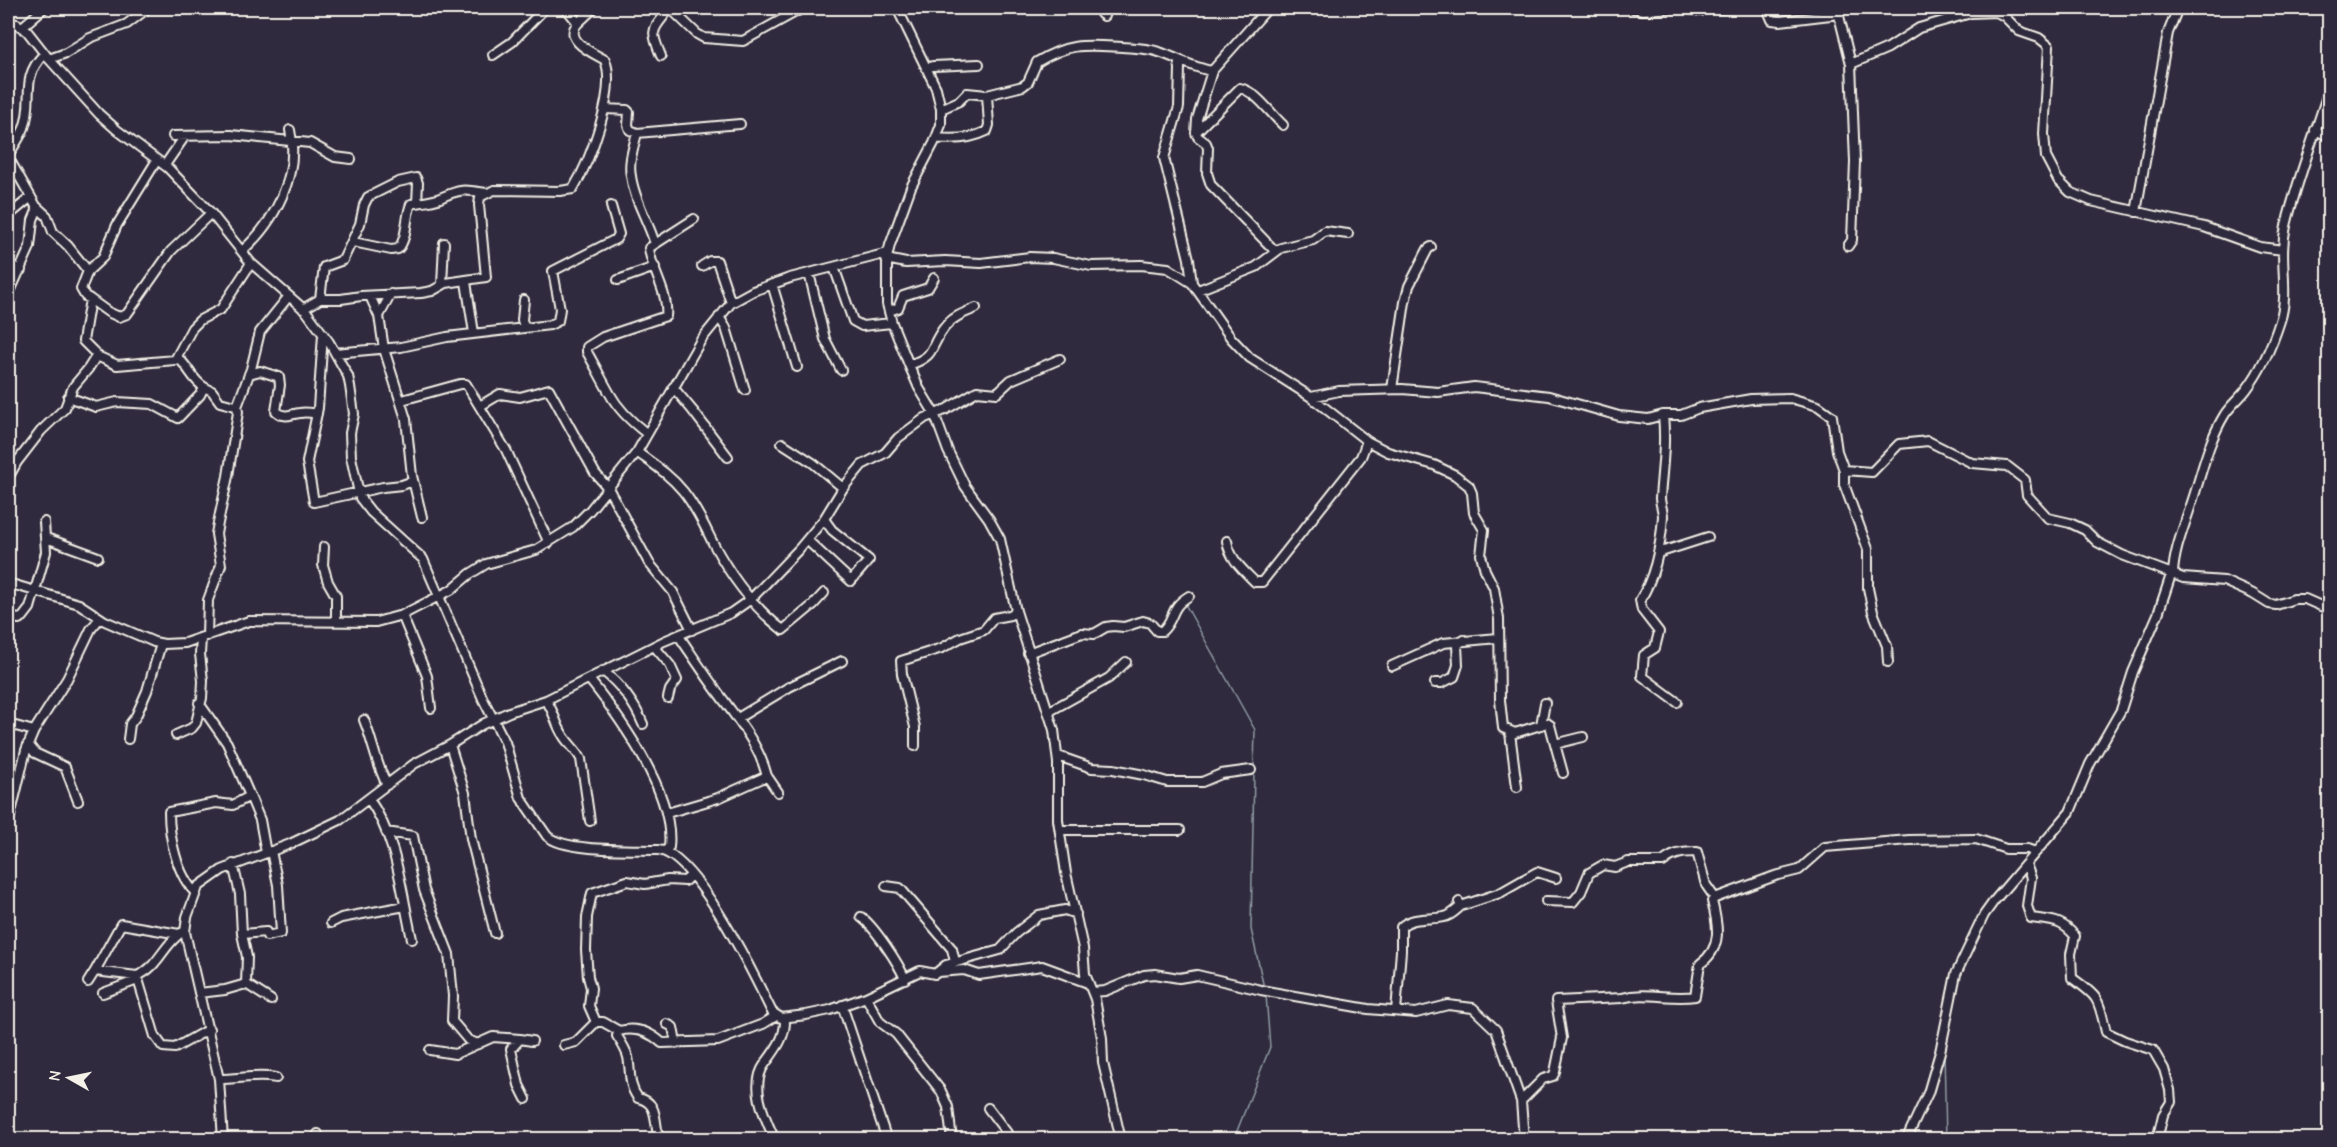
<svg xmlns="http://www.w3.org/2000/svg" width="2337" height="1147" viewBox="0 0 2337 1147" font-family="'Comic Neue',sans-serif">
<rect width="100%" height="100%" fill="#2f2a3d"/>
<filter id="ink" filterUnits="userSpaceOnUse"><feTurbulence type="fractalNoise" baseFrequency=".0167" numOctaves="2"/><feDisplacementMap in="SourceGraphic" scale="12" xChannelSelector="R" yChannelSelector="G"/><feConvolveMatrix kernelMatrix="1 2 1 2 8 2 1 2 1" color-interpolation-filters="sRGB"/></filter>
<g filter="url(#ink)">
<g fill="none" stroke-linecap="round" stroke-linejoin="round">
<path stroke="#919ca6" stroke-width="1.5" d="M951,8L952,12
M1185,604L1255,730L1254,767
M1254,772L1251,929L1264,988
M1944,1050L1946,1140
M1237,1140L1235,1136L1270,1047L1266,995"/>
<defs>
<path id="minor" d="M566,8L578,23L594,8
M670,8L697,34L704,38L743,41L803,8
M897,8L936,88L941,109V125L934,143L911,187L890,245L887,258V304L892,323L909,365L919,388L934,413L948,451L965,486L989,519L1000,539L1016,611L1054,730L1058,763V820L1066,873L1083,948L1085,974L1095,999L1102,1038L1103,1063L1121,1140
M1100,8L1101,14L1104,16
M1633,8L1643,10L1677,8
M1684,8L1701,11
M1767,8L1772,20L1780,21L1839,14
M1837,8L1851,64
M1719,9L1732,8
M8,23L17,24L27,31L49,59L99,114L117,130L168,168L211,213L251,263L306,311L329,342L348,376L350,386L354,414L350,433L351,457L360,498L371,512L423,559L483,699L505,742L521,798L547,836C565,852 633,849 658,850C695,854 753,973 769,1006L772,1012L781,1018L806,1015L830,1010L866,997L920,971L935,974L946,965L1000,950L1016,933L1039,915L1065,910L1076,914
M22,27L44,8
M493,55L512,42L545,8
M661,56C649,27 653,31 670,8
M49,59L66,53L90,38L127,24L148,8
M1178,60L1180,68L1179,107L1164,158L1189,259L1192,283
M926,68L933,66L979,64
M1212,71L1197,119L1196,133L1198,137L1206,143L1208,148L1207,173L1211,185L1276,252
M605,109L627,110L629,112L628,125L630,130L637,133L740,124
M941,109L959,101L967,93L987,95L1023,86L1028,82L1037,62C1070,42 1086,45 1122,47C1134,48 1147,48 1159,52C1177,58 1193,68 1212,71L1268,8
M2315,130L2330,137
M1196,132L1240,88C1257,92 1270,113 1283,125
M637,133C634,146 628,162 631,176C634,200 648,220 655,244
M173,136L231,135L310,143L335,157L351,159
M936,138C954,140 971,139 987,131L989,125L987,95
M8,156C13,147 20,138 24,128C35,98 19,80 44,54
M8,157L36,206L47,216L53,232L68,246L88,271L81,289L85,296L90,299L83,341L97,355L88,369L73,387L65,408L41,431L17,462L8,478
M165,165L185,136
M2136,212L2168,33L2178,8
M8,216L31,197
M353,242L391,250L398,249C408,238 405,218 411,204C420,202 431,202 440,198C460,189 463,189 486,193
M1848,246L1852,240L1855,162L1851,64L1888,48L1919,28L1971,13L1996,12L2004,16L2019,31L2039,38L2049,46L2044,134L2046,157L2058,180L2070,192L2091,201L2204,227L2260,247L2283,250
M242,251C275,222 300,174 290,130
M886,259L906,263L945,261L981,263L1030,257L1053,258L1091,266L1141,265L1168,268L1192,283L1231,338L1250,358L1311,397L1339,391L1402,389L1438,392L1474,387L1549,396L1619,416L1648,419L1663,415H1681L1699,408L1751,399L1790,398L1818,406L1832,416L1837,451L1844,470V484L1868,549V588L1873,612L1887,646L1888,662
M8,264L21,270
M702,266L710,261H717L731,303
M834,267L853,321L862,326L892,323
M88,271L103,257L117,225L157,160
M809,273L825,339L841,370
M618,280L655,267
M466,282L474,333
M772,284L797,367
M442,285L444,243
M1198,290L1256,267L1281,248L1313,240L1325,231L1348,234
M8,296L30,247L33,220L38,208
M370,296L379,316L384,349L406,419L412,476L422,517
M90,299L108,312L119,317L127,314L171,251L211,213
M320,299L324,267L343,260L360,224L364,205L368,197L398,182L416,178L418,183L417,203
M303,309L320,299H341L361,296L421,293L432,291L446,283L486,277L479,205L480,197L494,190L560,191L573,189C590,161 617,91 605,60C593,53 562,40 578,23
M889,311L898,308L903,296L928,288L934,278
M379,316L391,294
M719,317L726,328L745,390
M524,327L522,320L524,300
M323,334L318,408L307,462L314,502L383,487L402,485L413,481
M335,353L401,347L447,337L550,325L558,321L560,309L553,271L616,239L619,234L611,206
M97,356L117,365L175,360L192,328L200,320L221,309L251,263
M909,365C937,356 929,347 944,328C952,317 964,313 976,308
M249,374L260,371L279,377L280,385L276,411C285,419 290,414 300,413C305,412 312,413 317,414
M204,387L212,391L220,402L235,406L238,404L251,369L260,332L289,296
M673,387L693,411L728,457
M1392,389L1405,302L1409,286L1428,249L1431,247
M68,397L96,407L117,402L152,404L178,418L200,395L204,387C192,380 189,367 179,359L175,360
M1311,397L1367,441L1388,452L1434,465L1455,475L1469,486L1472,493L1474,513L1484,530L1481,555L1485,570L1494,588L1499,619L1500,700L1503,728L1515,733L1547,723L1550,725L1555,744L1583,737
M402,400L460,384H466L506,450L549,543
M480,406L500,394L520,397L549,389L595,473L608,488L649,563L673,592L692,630
M1663,415C1666,444 1662,469 1660,498C1660,504 1663,510 1663,516C1661,545 1656,575 1640,600L1642,610L1659,632L1655,648L1644,655L1642,676L1677,702
M646,433C633,423 618,409 610,394C602,380 595,366 587,352V347L603,337L666,316C669,293 651,270 649,248L694,219
M782,443L813,463L843,488
M637,452C653,464 670,475 683,491C696,507 704,525 713,543C730,575 754,608 783,630L813,605L824,593
M1844,470L1872,472L1899,444L1928,441L1972,463L2007,466L2025,480L2027,495L2048,518L2070,523L2085,530L2097,542L2122,555L2183,578L2224,581L2253,594L2269,604L2276,605L2294,599H2305L2330,610
M46,538L98,557
M807,540L851,581L869,560L832,530L824,519
M1227,541C1230,559 1242,569 1255,582H1262L1361,457L1367,441
M324,547L323,565L328,582L336,596V621
M1658,553L1708,537
M8,583L79,604L105,621L154,642L164,644L185,643L249,621L376,622L402,615L451,590L470,574L486,564L536,550L573,527L590,510L637,452L701,340L731,303L753,291L790,278L888,253
M402,615L427,676L431,708
M8,617L19,619L23,617L30,608L46,552L44,522
M207,636L208,600L221,565L216,534L218,523L228,476L238,412L237,405
M679,636C694,658 709,681 725,702C743,727 759,746 767,776
M654,646L670,665L677,680L670,690L668,698
M1028,653L1082,633L1094,634L1106,627L1113,626L1124,627L1143,621L1150,623L1157,631H1162C1176,618 1168,609 1189,596
M1392,666L1443,643L1498,638
M603,671C620,684 635,704 643,724
M589,679C621,719 675,794 669,847L665,851
M1435,683H1442L1454,677L1458,665L1457,645L1464,640
M546,700C555,713 555,723 563,735C568,744 576,749 581,759L590,821
M199,703L227,743L250,796
M1048,712L1109,678L1126,662
M738,718L789,687L842,661
M364,720C373,742 376,764 387,785
M8,724L34,731
M1541,725L1545,703
M1510,733L1517,787
M176,735L192,728L196,723L202,698L203,681L200,654L201,638
M128,739L130,724L136,716L147,691L161,644
M28,744L35,753L65,767L78,801
M1555,744L1563,773
M450,745L465,793L471,839L495,933
M915,746V727L902,674L901,661L942,648L960,638L984,630L994,618L1010,615L1016,611
M1058,756L1092,768L1113,769L1144,775L1167,782H1202L1221,774L1251,770
M369,799C398,841 401,891 412,939
M667,813L718,798L767,776L778,792
M8,825L26,750L34,731L67,679L91,629L100,618
M1060,830H1180
M386,832L413,836L424,890L449,954L453,996L452,1021L468,1040L478,1044
M233,864L240,894L242,934L247,957L246,984L271,1000
M2026,864L2031,878L2027,906L2031,918C2051,921 2061,919 2075,936L2071,954L2072,978C2100,998 2098,998 2106,1032L2125,1041L2153,1050L2164,1069L2170,1090L2171,1102L2163,1115L2157,1140
M886,886L900,888L952,949L955,962
M196,893C177,876 169,837 169,812L216,803L233,805L250,796L260,820L266,853
M1715,898L1775,876L1799,870L1825,847L1909,840L1976,839L2006,849H2027L2036,852
M1461,906L1500,893L1537,872L1556,878
M861,917C874,926 899,964 905,979
M331,923L341,918L405,906
M242,934L266,932L267,936L281,933L278,885L271,851
M95,971L121,924L179,934
M938,972L964,970L979,975L1042,966L1088,983
M88,982L95,971L137,976L155,1036L163,1047L175,1048L209,1029
M1093,992L1105,991L1144,975L1155,974L1179,978L1197,975L1261,990L1368,1009L1416,1013L1448,1005L1473,1008L1496,1030L1521,1101L1524,1140
M103,993L135,981L137,976C158,968 163,945 181,933
M199,993L225,990L246,984
M866,997L880,1022L896,1034L941,1091L948,1107L952,1140
M842,1005L887,1140
M1396,1011L1401,951V927C1412,916 1430,920 1444,917C1451,916 1456,910 1461,906L1459,902
M596,1022L589,1006L591,988L588,977L586,950L587,917L592,893L627,881L645,884L668,880L685,881L690,876
M667,1024L673,1027L676,1043
M619,1031C635,1027 649,1031 662,1043L718,1041L763,1024L776,1016
M564,1045L576,1042L596,1022H603L619,1031L617,1036C621,1042 626,1050 628,1057C631,1072 628,1085 638,1098C659,1102 654,1122 659,1140
M430,1050L455,1054L493,1037L520,1039
M219,1079C240,1079 257,1074 276,1078
M526,1099L519,1085L511,1049L520,1039L532,1041
M1521,1101L1543,1079L1553,1076L1555,1072L1562,1038L1556,1001L1622,998C1646,991 1670,1000 1695,996L1700,964C1723,948 1718,925 1712,901L1715,898L1706,885L1697,852C1684,852 1673,853 1663,862H1628L1615,867L1603,865L1589,873L1581,892L1573,902L1546,901
M988,1108L1007,1133L1008,1140
M318,1134L319,1140
M223,1140L219,1079L185,932L187,917L198,887L222,870L290,844L340,820L414,764L450,745L483,724L509,712L546,700L664,641L731,613L751,599L799,549L824,519L843,488L862,465L885,453L898,438L925,418L945,410L977,391L997,393L1011,380L1060,359
M775,1140C765,1118 749,1086 765,1064C776,1049 786,1037 785,1018
M1906,1140L1928,1093L1940,1052L1956,974L1984,915L1994,901L2070,812L2090,764L2121,710L2133,672L2158,614L2170,578L2173,574C2174,551 2183,530 2190,508C2201,477 2207,443 2225,414C2231,405 2239,399 2246,390C2262,369 2272,346 2280,321C2290,291 2278,259 2286,226C2297,179 2316,133 2330,86"/>
</defs>
<use href="#minor" stroke="#f4f1e8" stroke-width="12"/>
<use href="#minor" stroke="#2f2a3d" stroke-width="8"/>
</g>
</g>
<rect width="2337" height="1147" fill="none" stroke="#2f2a3d" stroke-width="30"/>
<rect x="15" y="15" width="2307" height="1117" fill="none" stroke="#f4f1e8" stroke-width="2" filter="url(#ink)"/>
<g transform="translate(69 1078) rotate(279)" stroke="#2f2a3d" stroke-width="4.5" paint-order="stroke">
<path d="M0-4.5L10 22L0 15L-10 22Z" fill="#f4f1e8"/>
<text y="-9" font-size="16" font-weight="bold" text-anchor="middle" fill="#f4f1e8">N</text>
</g>
</svg>
